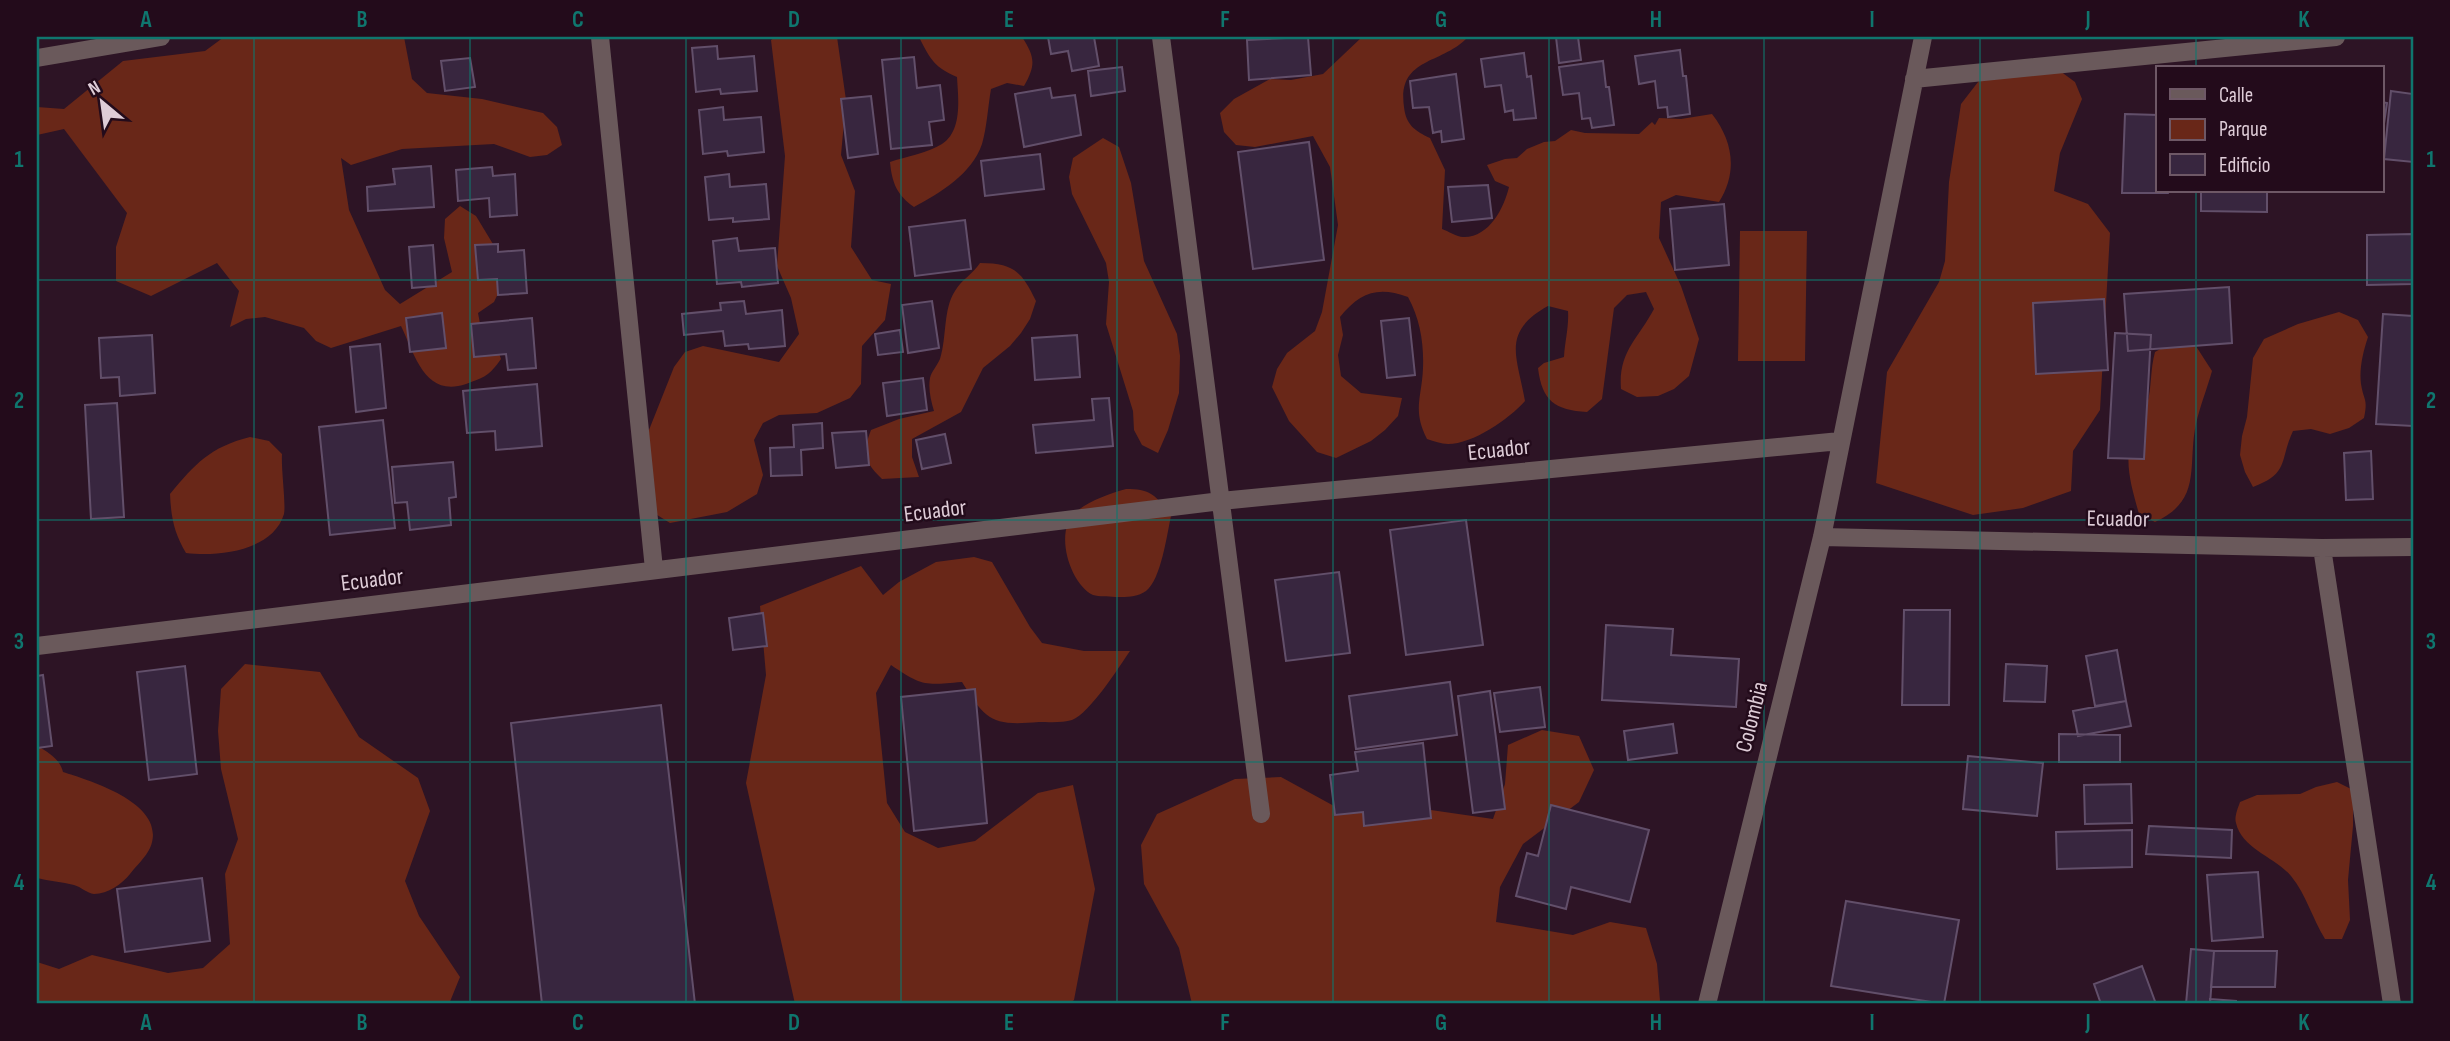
<svg xmlns="http://www.w3.org/2000/svg" width="2450" height="1041" viewBox="0 0 2450 1041" font-family="'Sofia Sans Condensed',sans-serif">
<rect width="100%" height="100%" fill="#2d1425"/>
<path fill="#692718" d="M224,37H404L412,79L427,93L482,99L543,113L557,127L562,145L547,155L530,157L494,144L402,149L351,165L341,158L349,210L385,290L400,304L452,272L444,238L445,219L460,206L476,216L496,249L502,285L494,302L478,313L481,329L495,342L501,359C489,376 485,377 466,384C425,398 415,355 401,326L331,348L316,341L304,328L265,317L246,319L230,327L239,291L217,263L151,296L116,281V247L127,213L64,129L37,135V107L64,109L123,61L205,51Z
M775,37H837L846,100L841,155L855,191L851,247L872,280L891,284L885,320L862,346L861,384L850,398L817,413L779,415L763,423L754,440L763,475L757,494L727,512L670,523L654,513L645,440L674,367L685,352L703,346L779,362L799,334L791,298L777,266L785,156L771,40Z
M922,37H1022C1035,57 1036,65 1024,86L1007,83L991,89C988,106 987,127 982,144C972,174 940,193 914,207C897,195 892,183 890,162C905,157 930,152 942,144C963,131 958,97 957,77C935,67 931,61 920,39Z
M1362,37H1468C1442,65 1397,57 1404,107C1406,125 1415,131 1430,138L1445,170L1442,229C1448,231 1457,237 1463,237C1489,238 1504,208 1509,187L1495,181L1487,165L1505,159L1517,158L1527,149L1544,142L1555,141L1571,130L1585,133L1639,134L1652,122L1655,125L1659,118L1681,119L1712,114C1733,141 1738,172 1719,202L1676,195L1661,202L1659,238L1681,286L1699,339L1689,376L1674,389L1658,396L1637,397L1621,389C1618,352 1638,339 1654,309L1646,292L1627,295L1614,308L1602,399L1587,412C1555,410 1542,401 1538,368L1544,363L1564,357C1565,340 1569,327 1568,311L1548,306C1501,332 1517,356 1525,401C1509,419 1473,444 1448,444C1441,444 1434,441 1427,439C1412,410 1422,397 1423,368C1424,343 1420,319 1408,297C1378,286 1360,292 1340,317L1343,335L1338,355L1341,376L1361,393L1402,398L1398,416L1385,430L1371,441L1336,458L1317,452L1289,421L1272,387L1277,369L1287,353L1315,331L1322,312L1338,225L1330,167L1313,136L1255,147L1236,145L1224,132L1220,113L1234,99L1270,79L1291,80L1323,74Z
M2060,71L2075,82L2082,99L2060,153L2054,191L2088,204L2110,233L2100,410L2073,451L2071,491L2023,508L1973,515L1876,483L1887,372L1939,282L1945,261L1949,182L1961,104L1985,73Z
M1103,138L1119,147L1131,183L1144,261L1177,334L1180,356L1179,393L1168,430L1158,453L1142,445L1134,430L1133,411L1106,324L1109,282L1106,263L1072,194L1069,177L1073,158Z
M1740,231H1807L1805,361H1738Z
M980,263C1014,263 1022,272 1036,301L1030,319L1021,333L1010,346L983,368L961,412L912,439V457L919,477L882,479C864,461 862,454 871,430L899,419L934,411C931,401 928,389 930,378C931,372 937,366 940,359C947,337 943,309 955,291C962,279 973,274 980,263Z
M2339,312L2358,320L2368,337C2363,352 2359,369 2361,384C2364,402 2368,398 2364,418L2349,428L2330,434L2311,429L2293,431C2279,461 2290,473 2253,487L2245,472L2240,455L2242,436L2247,417L2253,358L2264,339L2298,324Z
M2192,340L2212,371C2207,389 2200,406 2196,424C2187,466 2203,500 2155,522L2139,514C2133,492 2125,468 2130,445C2133,431 2143,419 2147,405C2152,387 2150,370 2155,352L2173,342Z
M250,437L269,441L282,454C281,470 286,503 284,514C273,551 218,557 186,553C174,533 171,517 170,494C195,464 210,447 250,437Z
M1126,489C1152,489 1156,496 1171,516C1167,534 1161,580 1146,591C1136,598 1125,597 1115,597C1108,596 1099,597 1093,595C1069,583 1053,529 1077,511C1091,500 1109,494 1126,489Z
M974,557L992,562L1030,627L1042,643L1084,651H1130C1119,667 1090,713 1072,720C1063,723 1049,722 1039,722C992,726 986,721 962,682C925,685 923,687 891,665L876,693L887,803L905,832L938,848L975,841L1038,793L1073,785L1095,889L1074,1000L1069,1004H795L746,783L766,675L760,606L861,566L883,595L899,582L936,562Z
M245,664L320,672L359,737L418,778L430,811L405,881L419,916L460,977L449,1004H37V962L59,969L92,955L168,973L203,968L230,944L225,874L238,839L221,769L218,731L221,689Z
M1542,730L1579,736L1594,770L1579,802L1523,844L1500,887L1496,922L1573,935L1610,922L1646,928L1657,964L1660,1001L1658,1004H1192L1179,948L1144,884L1141,845L1157,814L1235,779L1281,777L1345,812L1380,814L1417,808L1493,819L1505,784L1508,745Z
M37,746C48,752 60,759 63,772C91,781 169,804 150,848C146,857 136,866 130,874C122,884 108,894 94,894C87,893 81,887 74,885C62,882 49,881 37,878Z
M2337,782L2353,790V826L2348,880L2350,920L2342,939H2325C2312,918 2307,896 2291,876C2275,857 2242,849 2236,823C2234,817 2238,808 2240,802L2257,795L2300,794L2316,787Z"/>
<path fill="#38263f" stroke="#624f6a" stroke-width="2" d="M1048,37H1094L1099,66L1072,71L1068,51L1051,54Z
M1308,37L1311,75L1249,80L1247,40Z
M1556,37H1578L1581,60L1559,63Z
M717,46L718,59L754,56L757,91L721,94L720,89L696,92L692,48Z
M1680,50L1683,76H1686L1690,114L1668,117L1667,107L1658,108L1655,81L1639,84L1635,56Z
M1524,53L1527,77L1531,76L1536,118L1514,120L1513,110L1505,112L1501,85L1485,87L1481,59Z
M914,57L917,88L940,85L944,120L929,122L932,145L891,149L882,60Z
M470,58L475,87L445,91L441,61Z
M1603,61L1606,87H1609L1614,125L1592,128L1590,118L1582,119L1579,93L1563,95L1559,67Z
M1122,67L1125,91L1091,96L1088,71Z
M1456,74L1464,139L1442,142L1441,131L1433,133L1429,107L1413,108L1410,81Z
M1050,88L1052,98L1075,95L1081,135L1024,147L1015,94Z
M2391,91L2413,94V162L2384,159Z
M871,96L878,154L848,158L841,99Z
M2382,102L2387,103L2382,137Z
M723,107L724,120L761,117L764,152L728,156L727,151L703,154L699,110Z
M2125,114L2158,115V191H2169L2168,193H2122Z
M1309,142L1324,260L1253,269L1238,152Z
M1040,154L1044,189L985,196L981,161Z
M431,166L434,207L368,211L367,187L395,184L393,169Z
M492,167L493,176L515,174L517,215L490,217L489,198L458,201L456,170Z
M729,174L730,187L766,184L769,219L733,222V218L709,220L705,177Z
M1488,185L1492,218L1452,222L1448,187Z
M2201,191H2267V212L2201,211Z
M1724,204L1729,265L1675,270L1670,209Z
M965,220L971,269L915,276L909,227Z
M2413,234V284L2367,285V235Z
M737,238L739,251L775,248L778,283L742,287L741,282L717,284L713,241Z
M498,244V252L524,250L527,293L498,295L497,279L478,280L475,245Z
M433,245L436,286L412,288L409,247Z
M2229,287L2232,343L2128,351L2124,294Z
M2104,299L2108,370L2036,374L2033,303Z
M744,301L746,314L782,310L785,346L749,349L748,344L725,346L723,331L684,335L682,314L721,310L720,303Z
M932,301L939,348L908,353L902,305Z
M442,313L446,348L410,352L406,318Z
M2383,314L2413,316V426L2376,424Z
M532,318L536,368L508,370L506,354L474,357L471,324Z
M1409,318L1415,375L1387,378L1381,321Z
M900,330L903,352L878,355L875,334Z
M2115,333L2151,335L2144,459L2108,458Z
M152,335L155,393L120,396L119,377L101,378L99,338Z
M1077,335L1080,377L1035,380L1032,338Z
M380,344L386,408L356,412L350,347Z
M923,378L927,410L887,416L883,383Z
M537,384L542,446L496,450L495,431L467,433L463,391Z
M1109,398L1113,446L1036,453L1033,425L1094,420L1092,399Z
M117,403L124,517L91,519L85,405Z
M383,420L395,528L330,535L319,427Z
M822,423L823,448L801,450L802,475L771,476L770,448L794,447L793,425Z
M866,431L869,465L836,468L832,433Z
M945,434L951,463L922,469L916,440Z
M2371,451L2373,499L2346,500L2344,453Z
M453,462L456,497L449,498L451,525L410,530L407,502L395,503L392,467Z
M1466,520L1483,645L1406,655L1390,530Z
M1339,572L1350,653L1286,661L1275,580Z
M1904,610H1950L1949,705H1902Z
M763,613L767,646L733,650L729,618Z
M1606,625L1673,629L1671,655L1739,659L1736,707L1602,700Z
M2117,650L2126,701L2095,706L2086,656Z
M2006,664L2047,666L2045,702L2004,701Z
M185,666L197,774L149,780L137,672Z
M43,675L52,746L37,748V676Z
M1450,682L1457,735L1356,749L1349,696Z
M1540,687L1545,727L1500,732L1494,693Z
M975,689L987,823L914,831L901,697Z
M1490,691L1505,809L1473,813L1458,696Z
M2126,701L2131,726L2078,736L2073,711Z
M661,705L695,1004H542L511,723Z
M1673,724L1677,753L1628,760L1624,731Z
M2059,734L2120,735V762H2059Z
M1423,743L1431,818L1364,826L1363,812L1335,815L1330,775L1358,771L1355,752Z
M1968,756L2043,763L2037,816L1963,809Z
M2131,784L2132,823L2085,824L2084,785Z
M1551,805L1649,830L1630,902L1571,887L1566,909L1516,896L1527,853L1538,856Z
M2149,826L2232,830L2231,858L2146,854Z
M2132,830V867L2057,869L2056,832Z
M2258,872L2263,937L2212,941L2207,875Z
M202,878L210,941L125,952L117,889Z
M1846,901L1959,920L1944,1004L1831,986Z
M2191,949L2214,951L2210,1004H2186Z
M2214,951H2277L2275,987H2211Z
M2142,966L2156,1004H2101L2094,984Z
M2210,999L2236,1001V1004H2210Z"/>
<g fill="none" stroke-linecap="round" stroke-linejoin="round">
<path stroke="#6a595b" stroke-width="18" d="M600,37L654,569
M1161,37L1261,814
M37,58L161,37
M1914,79L2336,37
M1822,537L2322,548L2413,547
M2322,548L2392,1004
M37,646L1221,501L1840,441
M1707,1004L1822,537L1923,37"/>
</g>
<path fill="none" stroke="#0f766e" stroke-width="2" stroke-opacity="0.55" d="M254,37V1004M470,37V1004M686,37V1004M901,37V1004M1117,37V1004M1333,37V1004M1549,37V1004M1764,37V1004M1980,37V1004M2196,37V68M2196,191V1004M37,280H2413M37,520H2413M37,762H2413"/>
<g text-anchor="middle" dominant-baseline="central" stroke-width="5" stroke-linejoin="round" paint-order="stroke">
<g font-size="23" fill="#deccd7" stroke="#230b1b">
<text transform="translate(1499 450) rotate(-6)">Ecuador</text>
<text transform="translate(935 511) rotate(-7)">Ecuador</text>
<text transform="translate(2118 519) rotate(1)">Ecuador</text>
<text transform="translate(372 580) rotate(-7)">Ecuador</text>
<text transform="translate(1752 717) rotate(-76)">Colombia</text>
</g>
</g>
<rect width="2450" height="1041" fill="none" stroke="#230b1b" stroke-width="77"/>
<rect x="2156" y="66" width="228" height="126" fill="#230b1b" stroke="#6e5866" stroke-width="2"/>
<rect x="2170" y="89" width="35" height="10" fill="#6a595b" stroke="#6e5866" stroke-width="2"/>
<text x="2219" y="102" font-size="21" fill="#deccd7">Calle</text>
<rect x="2170" y="119" width="35" height="21" fill="#692718" stroke="#6e5866" stroke-width="2"/>
<text x="2219" y="136" font-size="21" fill="#deccd7">Parque</text>
<rect x="2170" y="154" width="35" height="21" fill="#38263f" stroke="#6e5866" stroke-width="2"/>
<text x="2219" y="172" font-size="21" fill="#deccd7">Edificio</text>
<g transform="translate(102 102) rotate(331)" stroke="#230b1b" stroke-width="5" paint-order="stroke">
<path d="M0-5L12 26L0 18L-12 26Z" fill="#deccd7"/>
<text y="-10" font-size="19" font-weight="bold" text-anchor="middle" fill="#deccd7">N</text>
</g>
<rect x="38" y="38" width="2374" height="964" fill="none" stroke="#0f766e" stroke-width="2.5"/>
<g font-size="23" text-anchor="middle" font-weight="bold" fill="#0f766e">
<text x="146" y="27">A</text>
<text x="362" y="27">B</text>
<text x="578" y="27">C</text>
<text x="794" y="27">D</text>
<text x="1009" y="27">E</text>
<text x="1225" y="27">F</text>
<text x="1441" y="27">G</text>
<text x="1656" y="27">H</text>
<text x="1872" y="27">I</text>
<text x="2088" y="27">J</text>
<text x="2304" y="27">K</text>
<text x="19" y="167">1</text>
<text x="2431" y="167">1</text>
<text x="19" y="408">2</text>
<text x="2431" y="408">2</text>
<text x="19" y="649">3</text>
<text x="2431" y="649">3</text>
<text x="19" y="890">4</text>
<text x="2431" y="890">4</text>
<text x="146" y="1030">A</text>
<text x="362" y="1030">B</text>
<text x="578" y="1030">C</text>
<text x="794" y="1030">D</text>
<text x="1009" y="1030">E</text>
<text x="1225" y="1030">F</text>
<text x="1441" y="1030">G</text>
<text x="1656" y="1030">H</text>
<text x="1872" y="1030">I</text>
<text x="2088" y="1030">J</text>
<text x="2304" y="1030">K</text>
</g>
</svg>
